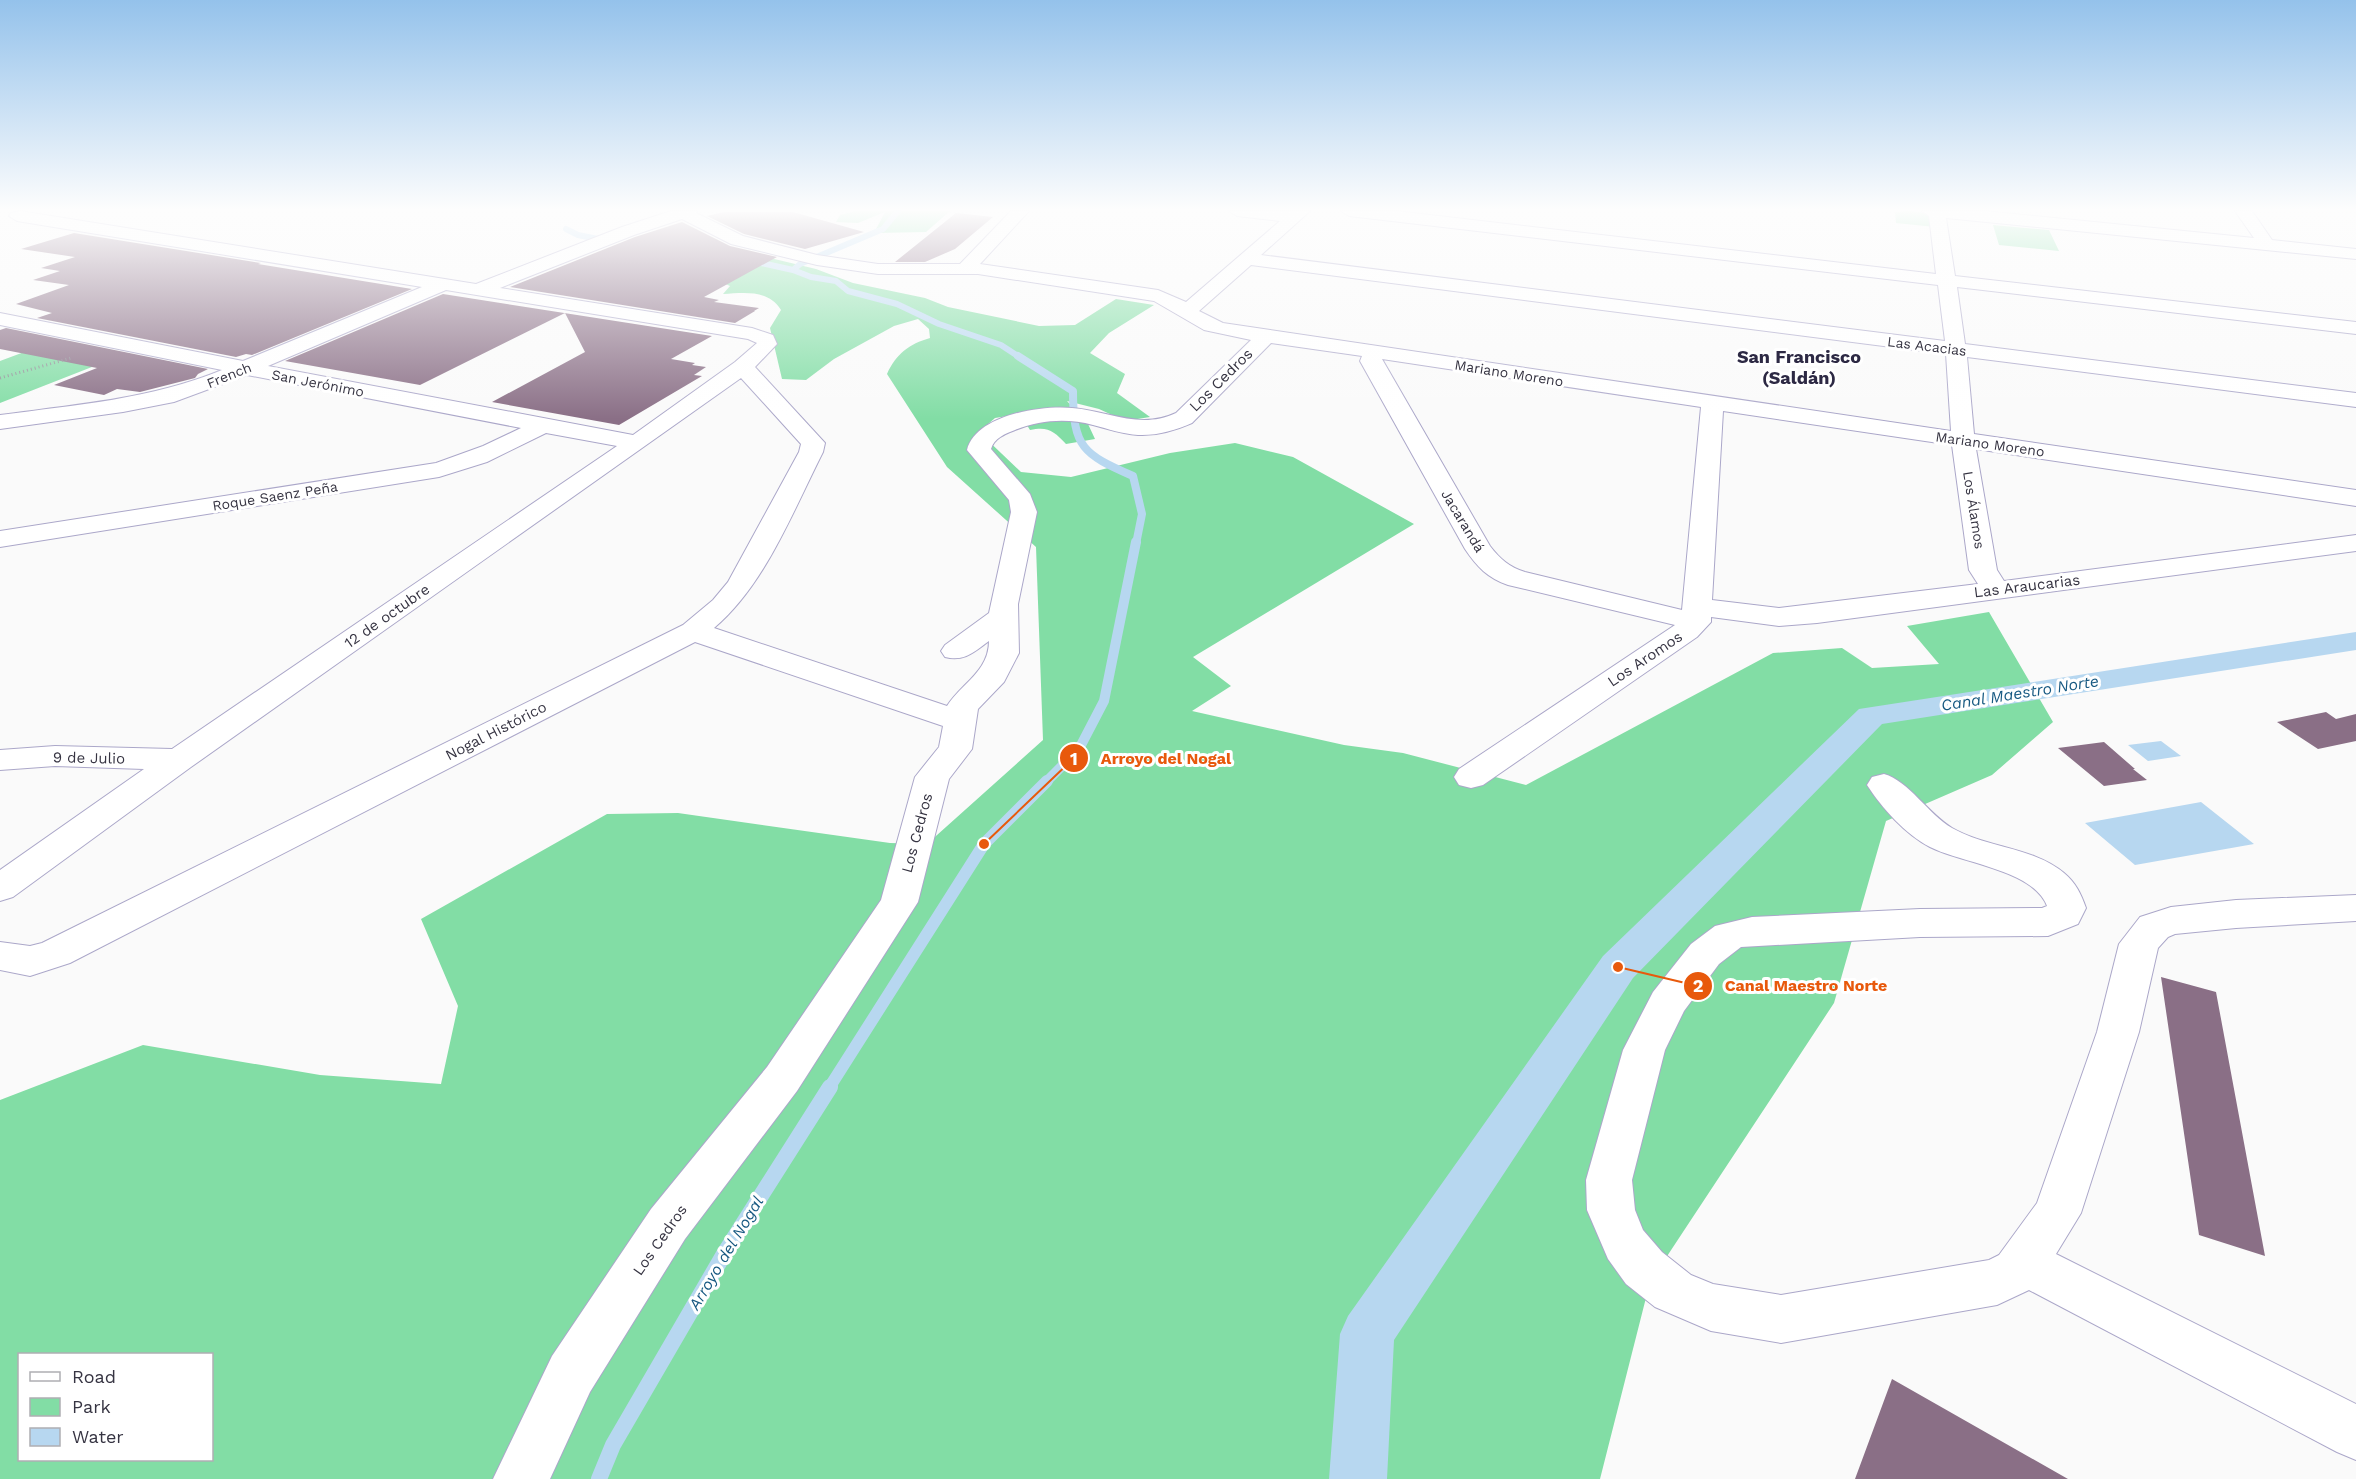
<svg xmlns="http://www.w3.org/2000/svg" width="2356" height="1479" viewBox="0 0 2356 1479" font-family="'Work Sans',sans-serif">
<rect width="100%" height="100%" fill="#fafafa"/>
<path fill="#82dda5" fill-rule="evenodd" d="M855,211H950L926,232L874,233L885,212L858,223L836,222L840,215Z
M1910,211L1934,214L1935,227L1896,223L1895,212Z
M1993,225L2049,230L2059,251L1999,245Z
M676,235L816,269L853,283L925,298L948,307L1039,326L1075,325L1116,299L1154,305L1109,333L1090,353L1125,374L1117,393L1150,417L1125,421L1099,409L1067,401L1088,424L1095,439L1066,444C1054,431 1048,426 1030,430L1020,414L995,418L979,432L1021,472L1071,477L1170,453L1235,443L1293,457L1414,524L1193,657L1231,686L1192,711L1344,745L1403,753L1526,785L1773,653L1842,648L1872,668L1939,664L1907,626L1989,612L2053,722L1992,775L1886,821L1834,1003L1650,1282L1600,1479H0V1100L143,1045L320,1075L441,1084L458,1006L421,919L607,814L678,813L890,843L927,844L1043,740L1036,547L947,467L887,374C896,354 909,344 930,338L929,329L918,319L894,326L834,359L806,380L782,379L770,328L781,310C768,289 744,293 723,294L730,286L721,282ZM20,1354H212V1460H20Z
M51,342L120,356L0,403V361Z"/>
<path fill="#b7d7f0" d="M2161,741L2181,756L2148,761L2128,745Z
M2201,802L2254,844L2135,865L2085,823Z"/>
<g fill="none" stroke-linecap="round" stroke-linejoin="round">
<path stroke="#b7d7f0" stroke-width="6" d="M898,211L883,229L800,264L793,270L811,277L836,281L848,291L897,304L939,324L1001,345L1021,358
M566,229L578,235L598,239
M752,261L793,270"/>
<path stroke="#b7d7f0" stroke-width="8" d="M1018,356L1073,391C1073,448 1083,454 1133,476L1142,514L1136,544"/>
<path stroke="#b7d7f0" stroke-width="10" d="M1045,783L1079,749L1104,701L1136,542"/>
<path stroke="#b7d7f0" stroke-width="12" d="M829,1088L984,844L1047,781"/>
<path stroke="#b7d7f0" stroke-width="16" d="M599,1479L613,1445L724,1254L830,1087"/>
<path fill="#b7d7f0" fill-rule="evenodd" d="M2356,632V650L1882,724L1633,978L1394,1340L1387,1479H1329L1340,1334L1348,1316L1603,956L1859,709Z"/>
</g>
<path fill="#8a6f86" d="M724,212H793L864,232L805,249L744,234L707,216Z
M956,213L993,217L955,249L925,262H895Z
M682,222L730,246L777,257L704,297L719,300L714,302L759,308L754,311H755L735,323L510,287L635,237Z
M74,233L261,263L258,264L412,289L252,355L246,354L236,357L37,318L52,313L16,304L69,285L33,280L60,271L41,268L75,257L21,249Z
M443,294L712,336L671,359L695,363L692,365L706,367L694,375L702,376L619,425L492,402L585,352L565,313L420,385L285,361Z
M6,328L208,369L198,374L195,378L140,392L117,389L104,395L54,385L97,368L0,349V330Z
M2326,712L2336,719L2356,714V741L2318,749L2277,722Z
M2104,742L2135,769H2133L2147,780L2104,786L2058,748Z
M2161,977L2216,992L2265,1256L2199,1235Z
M1892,1379L2068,1479H1855Z"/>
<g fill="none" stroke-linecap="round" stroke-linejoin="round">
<defs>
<path id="minor" d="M20,211L476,284L622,227L671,211H697L696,213L743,236L817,255L878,264H960L1011,211H1029L980,264L1158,290L1186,302L1280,221L1237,216L1229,211H1310L1261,255L1945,341L1938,285L1349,216L1341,211H1396L1936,274L1929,216L1922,211H1984L2254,238L2235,211H2252L2272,240L2356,249V259L1946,218L1955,276L2356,322V334L1957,287L1965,344L2356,393V407L1967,357L1974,434L2356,490V506L1976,449L1997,570L2004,581L2356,535V551L1817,623L1779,626L1711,617V622L1697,637L1483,785L1471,788L1459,785L1454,777L1459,769L1675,625L1508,585C1488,578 1477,567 1465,549L1360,361L1362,356L1271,343L1192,423C1176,430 1156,436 1138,435C1123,434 1108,429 1093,425C1067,418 1040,420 1015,430C1005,434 994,438 991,449L1030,494L1037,512L1018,604L1019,653L1004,682L978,709L972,749L949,779L918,902L797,1091L685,1239L590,1392L550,1479H493L552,1356L651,1209L767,1067L881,900L915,777L939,747L943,726L695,642L70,963L30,976L0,970V942L30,946L42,943L683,625L713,600L728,582L799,452L801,444L741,378L191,767L13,897L0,901V870L144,769L55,766L0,770V750L55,746L172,749L617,446L546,433L487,462L439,477L0,547V531L436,463L483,446L521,428L247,375L174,402L123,412L0,429V415C75,405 152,399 222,370L0,325V313L243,361L422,287L17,221L9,216L11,213ZM682,219L731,244L817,265L878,274H978L1154,301L1204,330L1251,340L1176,413C1140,430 1109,411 1072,408C1041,405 976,415 967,450L1009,500L1011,512L989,613L945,645L941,651L945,657C964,662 974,652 989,641C989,671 962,683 947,706L714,628C765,585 793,511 823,452L825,443L755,367L777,344L773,335L752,328L500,288L634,235ZM1251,265L1946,354L1951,431L1223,323L1199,311ZM446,290L748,339L757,343L735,362L633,435L268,366ZM1382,359L1701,407L1682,610L1525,572C1509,567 1500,559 1490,546ZM1723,411L1952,445L1969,570L1978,584L1779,608L1712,600Z
M1884,774C1909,781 1928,814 1952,828C1987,848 2033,847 2064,873C2076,883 2081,894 2086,908L2078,924L2048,936L1920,937L1741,947L1719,964L1684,1011L1665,1050L1632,1180L1635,1210L1643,1230L1662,1252L1691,1275L1713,1284L1781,1295L1989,1260L1999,1255L2037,1203L2097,1032L2119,944L2140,917L2171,907L2236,900L2356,895V921L2236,928L2175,934L2168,937L2158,948L2139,1032L2081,1213L2056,1254L2356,1404V1460L2337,1452L2029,1290L1997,1305L1781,1343L1711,1331L1655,1307L1626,1284L1608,1259L1587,1210L1586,1180L1623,1050L1653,992L1691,944L1715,926L1752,917L1920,909L2042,908L2047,906C2034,870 1961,863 1930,847C1905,834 1882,808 1867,785L1872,777Z"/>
</defs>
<use href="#minor" stroke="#aba7c9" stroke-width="2"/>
<path stroke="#8e8d95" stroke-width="3" stroke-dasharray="1 3" stroke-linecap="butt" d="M0,378L71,358"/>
<use href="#minor" fill="#fff" fill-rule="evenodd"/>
</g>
<linearGradient id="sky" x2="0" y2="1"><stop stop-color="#94c2eb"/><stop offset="0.5" stop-color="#fdfdfd"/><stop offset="1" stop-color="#fdfdfd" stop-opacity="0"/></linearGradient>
<rect width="2356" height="419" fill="url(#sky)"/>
<g text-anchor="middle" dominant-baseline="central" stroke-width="6" stroke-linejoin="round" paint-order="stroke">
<g font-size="14" fill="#363442" stroke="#fff">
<text transform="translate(1927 346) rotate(7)">Las Acacias</text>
<text transform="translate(1509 373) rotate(9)">Mariano Moreno</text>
<text transform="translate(229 375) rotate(-22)">French</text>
<text transform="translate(318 383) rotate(11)">San Jerónimo</text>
<text transform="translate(1990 444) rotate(8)">Mariano Moreno</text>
<text transform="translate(275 496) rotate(-9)">Roque Saenz Peña</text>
<text transform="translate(1974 510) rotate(81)">Los Álamos</text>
<text transform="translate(1463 521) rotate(59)">Jacarandá</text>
</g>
<g font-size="15" fill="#363442" stroke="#fff">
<text transform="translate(1221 380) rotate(-45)">Los Cedros</text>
<text transform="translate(2027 586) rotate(-7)">Las Araucarias</text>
<text transform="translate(387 616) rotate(-35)">12 de octubre</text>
<text transform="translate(1645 659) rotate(-34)">Los Aromos</text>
<text transform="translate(496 731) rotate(-27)">Nogal Histórico</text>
<text transform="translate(89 758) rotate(1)">9 de Julio</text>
<text transform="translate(917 833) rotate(-75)">Los Cedros</text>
<text transform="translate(660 1240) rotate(-55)">Los Cedros</text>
</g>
<g font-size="16" font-style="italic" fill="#165881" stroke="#fff">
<text transform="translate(2020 693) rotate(-9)">Canal Maestro Norte</text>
<text transform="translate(726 1253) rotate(-59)">Arroyo del Nogal</text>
</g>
<g font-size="18" font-weight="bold" fill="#2d2944" stroke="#fff">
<text x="1799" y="356">San Francisco<tspan x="1799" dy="21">(Saldán)</tspan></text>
</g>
</g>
<path fill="none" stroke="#e8590c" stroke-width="2" d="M984 844L1074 758M1618 967L1698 986"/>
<g fill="#e8590c" stroke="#fff" stroke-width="2">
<circle cx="984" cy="844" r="6"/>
<circle cx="1618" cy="967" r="6"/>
<circle cx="1074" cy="758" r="15"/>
<circle cx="1698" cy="986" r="15"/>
</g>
<g font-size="18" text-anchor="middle" font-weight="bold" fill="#fff">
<text x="1074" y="765">1</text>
<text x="1698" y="992">2</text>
</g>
<g font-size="16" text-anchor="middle" font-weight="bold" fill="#e8590c" stroke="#fff" stroke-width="6" stroke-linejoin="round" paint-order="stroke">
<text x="1166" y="764">Arroyo del Nogal</text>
<text x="1806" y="991">Canal Maestro Norte</text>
</g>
<rect x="18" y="1353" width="195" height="108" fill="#ffffff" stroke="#afaeb3" stroke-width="1.5"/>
<rect x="30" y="1372" width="30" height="9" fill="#ffffff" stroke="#afaeb3" stroke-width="1.5"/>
<text x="72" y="1383" font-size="18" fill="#363442">Road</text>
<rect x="30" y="1398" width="30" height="18" fill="#82dda5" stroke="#afaeb3" stroke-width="1.5"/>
<text x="72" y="1413" font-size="18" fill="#363442">Park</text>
<rect x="30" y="1428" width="30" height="18" fill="#b7d7f0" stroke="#afaeb3" stroke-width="1.5"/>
<text x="72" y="1443" font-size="18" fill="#363442">Water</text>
</svg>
